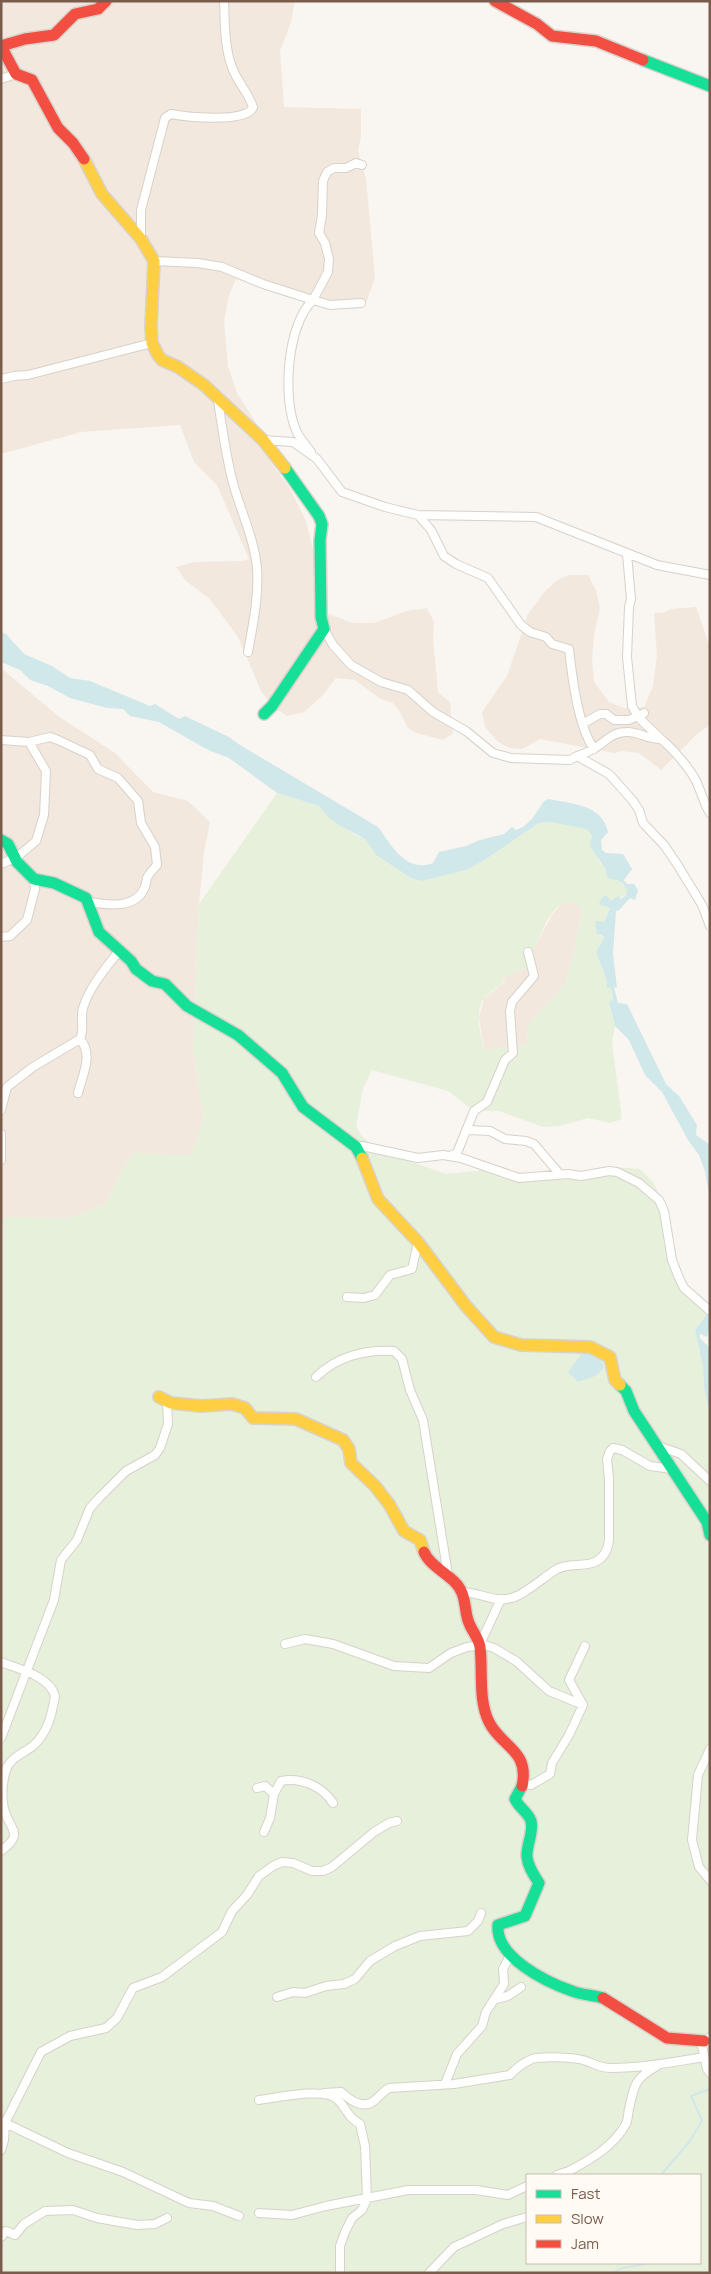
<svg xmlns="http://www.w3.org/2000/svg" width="711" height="2274" viewBox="0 0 711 2274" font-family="Manrope,sans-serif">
<rect width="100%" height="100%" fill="#f9f5f0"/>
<path fill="#f2e8de" d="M1,1H295L291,22L280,51L284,107L361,109V136L358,151L366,179L375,278L364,308L343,309L325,308L236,279L229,295L224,321L228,367L237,393L258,426L271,462L290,489L306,521L314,553L315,587L321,611L353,623H374L407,611L427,608L434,622L433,638L438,692L450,702L453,734L442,740L414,732L408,728L400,712L393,703L379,698L355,680L336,678L322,696L304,712L287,716L272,706L261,691L238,637L210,599L186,581L176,567L194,562L242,561L249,559L217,485L194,462L180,425L81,432L1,454Z
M570,575H588L596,591L600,608L594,635L592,659L594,682L609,702L624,708L644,707L653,686L657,655L654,613H663L671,609L696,607L710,647V725L697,734L661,770L639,753L623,751L614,753L540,739L522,749L510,748L498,742L485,727L482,712L507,676L528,614L546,590L559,579Z
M1,668L58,716L115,753L153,792L188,801L210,822L204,852L199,904L193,1051L204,1118L191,1156L133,1153L121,1172L106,1204L70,1218L1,1217Z
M573,901L583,910L566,983L528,1025L527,1045L484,1050L479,1017L484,999L504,982L505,976L528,967L536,944L554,912L562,903Z"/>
<path fill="#e7f0db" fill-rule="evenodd" d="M277,793L319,806L328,817L357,836L365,839L376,855L411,878L422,881L466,870L483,861L539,823L551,822L579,826L587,829L592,836L598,860L606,870L622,882L627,890L626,894C619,900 611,901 604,907H610L604,922H601L599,934L604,938L596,952L606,978L607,987L611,988L613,999L609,1006L615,1026L612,1042L622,1119L610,1123L588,1118L559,1126L543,1127L499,1111H474L448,1091L372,1070L363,1089L356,1126L361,1135L373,1147L407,1158L412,1162L446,1174L483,1170L538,1174L599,1172L616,1167L640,1169L653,1182L667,1209L675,1254L687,1288L710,1310L695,1330L703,1367L704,1388L710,1413V2273H1V1217L70,1218L106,1204L121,1172L133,1153L191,1155L204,1118L193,1051L199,904ZM573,901L583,910L566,983L528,1025L527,1045L484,1050C481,1035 474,1012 484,999C491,989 503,987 505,976L528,967C534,951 546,913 561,904C564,902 569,902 573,901ZM527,2175H700V2263H527Z"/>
<path fill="#d0e8ea" d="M1,632L6,634L24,654L52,666L70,678L90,681L150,706L155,704L179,719L185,716L229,737L240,745L378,827C392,846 406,873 433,863L439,852L466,846L480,840L504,834L512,827L516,830L523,827L532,819L544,801L549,799C572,804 602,804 608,832L601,840L602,850L606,853L623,854L632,869L624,880L627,884H634L638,890L635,900L630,898L619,910L616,911L613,954L617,988L614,987L618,1003L627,1004L666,1084L679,1096L697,1125L696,1135L710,1145V1200L705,1171L699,1155L688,1140L662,1092L645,1075L629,1040L615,1026L609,1003L613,999L611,988H607L606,978L596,952L604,938L602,935L597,934L595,921L604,922L610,908L599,904L601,899L606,895L611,901L618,896L621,899L626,895L627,890L622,882H619L618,879L616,880L607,878L606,870L590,846L592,836L587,829L551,822L539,823L483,861L466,870L422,881L411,878L376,855L365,839L339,825L328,817L319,806L277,793L229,758L208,750L159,722L130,716L123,709L107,708L70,698L48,686L30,680L20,670L1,662Z
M710,1310V1327L707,1337L700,1334V1338L710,1348V1413L704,1388L703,1367L695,1330Z
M583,1352C594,1353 601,1357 604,1368L595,1376L578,1382L568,1372Z"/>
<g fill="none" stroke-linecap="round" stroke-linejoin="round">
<path stroke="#d0e8ea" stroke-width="2" d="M661,2175L690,2141L702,2121L691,2096L710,2089
M613,2273L622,2268L652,2263"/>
<defs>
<path id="street" d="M1,79L16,74
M141,239V210L165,118L171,114C186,117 248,123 253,107C249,95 242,87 236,76C224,54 225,25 224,1
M154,261L198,263L222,267L263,284L313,300C287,324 282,398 296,430C299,438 306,445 311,452
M361,303L330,305L313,300L328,272L329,259L325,243L319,233L322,215L323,181L327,172L334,168H346L356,163L362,165
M1,379L14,376L28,375L152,343
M218,400C222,427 226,457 233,483C241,512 254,538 257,568C259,597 253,624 248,652
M263,440L293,442L317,459L342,492L385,507L418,515L536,517L657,565L710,575
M418,515L431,530L444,556L456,564L488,578L521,625L530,632L546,637L552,644L569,649C572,676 578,727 594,749
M627,554L631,599L629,607L627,657L632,706L639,718L661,739
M324,629L333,645L351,665L381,682L408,690L433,712L466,731L493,753L511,758L570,760L577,756L609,774L633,801L639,810L643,823L664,845L677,864L702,905L710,926
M584,723L600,714H606L614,720H629L644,713L639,718
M1,740L29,742L46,771L44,815L36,841L17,857L1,864
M29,742L50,737L58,740L90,755L98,769L118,778L138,801L141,823L155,847L157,865C154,869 149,873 147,878C146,881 146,886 144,889C135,909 107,905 89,902
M577,756C583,754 590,751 595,748C606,741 613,732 626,732C638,731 649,740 661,739C673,749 694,772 699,788C703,797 704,804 710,813
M1,937L10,936L27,920L35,889L34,879
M78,1093C82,1076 94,1055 80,1039
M1,1110L7,1087L33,1067L80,1039C85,1029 80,1019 83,1008C90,986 105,969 119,951
M468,1130L490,1131L505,1139L526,1141L534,1144L558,1172
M1,1134V1160
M356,1147L362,1146L418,1158L443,1155L461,1158L519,1178L568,1174L581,1176L609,1171L617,1172L639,1183L659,1200L664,1211L672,1260L679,1278L684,1288L709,1310
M450,1156L457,1153L474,1111L487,1102L505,1060L513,1053L510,1011L512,1002L534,976L528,952
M347,1297L364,1298L375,1295L390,1275L412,1269L418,1242
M316,1377C336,1357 365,1349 394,1351L402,1359L410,1390L423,1420L448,1575
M658,1446L681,1454L710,1481
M462,1592C479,1592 494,1603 511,1598C523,1596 545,1576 557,1569C568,1563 583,1567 595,1562C604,1558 608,1549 609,1540V1479L607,1459L610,1451L613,1448L622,1450L650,1466L672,1469
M285,1644L305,1639L333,1644L394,1666L429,1668L451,1653L467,1647L484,1645L494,1648L516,1661L549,1691L583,1705
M480,1644L501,1599
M1,1662C18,1669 50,1676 55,1696C52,1714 48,1732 34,1745C25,1753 10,1757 6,1770C2,1782 1,1800 5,1812C11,1831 24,1834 1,1851
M583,1705L569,1680L585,1646
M1,1738L54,1600L61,1560L77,1540L90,1508L99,1498L126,1471L155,1455L160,1448L168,1424L167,1402
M710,1749L698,1775L692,1840L699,1867L710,1880
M523,1784L531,1785L550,1774L552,1763L569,1735L583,1705
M257,1788L265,1786L274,1794
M264,1832L270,1818L274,1794L281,1781C301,1777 322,1786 333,1803
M277,1997L293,1992L305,1993L326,1986L344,1984L355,1979L370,1961L395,1946L420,1936L468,1931L478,1921L481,1913
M496,1999L508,1996L521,1987
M710,2037L702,2046L707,2069L710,2073
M445,2084L457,2054L482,2026L486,2012L504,1984L503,1969L510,1956
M324,2093L341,2092C349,2099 362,2110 374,2101C380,2096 382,2092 389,2088L454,2084L510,2075C516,2068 523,2063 532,2059C541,2056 576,2057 586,2061C595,2064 600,2068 611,2068C642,2068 673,2062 704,2057
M259,2100C276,2098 324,2087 337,2099C348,2109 345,2115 360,2124L365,2146L367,2199L362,2210L352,2218L345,2232L340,2246V2273
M1,2121L68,2153L123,2172L189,2203L213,2206L239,2216
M1,2150L4,2140L5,2123L41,2052L70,2036L106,2028L117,2018L133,1988L162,1977L222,1932L232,1911L247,1895L259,1876L273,1866L282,1862L293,1863L312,1871H323L332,1867L374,1832L389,1823L397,1821
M557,2175L569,2171
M567,2175L569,2171C590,2160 614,2146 626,2124C628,2120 628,2113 629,2109C634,2085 635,2078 657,2066
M259,2213L292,2215L326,2206L408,2190H476L508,2195L527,2186
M1,2237L6,2231L15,2235L24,2224L45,2211L73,2210L97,2218L137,2225L155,2224L167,2218
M429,2273L454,2247L503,2224L527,2217"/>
<path id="fast" d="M643,60L710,86
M264,714L272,706L324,629L321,617L320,540L322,524L319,516L285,468
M1,840L8,844L17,862L34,879L54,883L86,898L99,932L131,961L136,969L152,981L165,984L187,1006L238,1035L282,1073L303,1107L356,1147L362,1158
M620,1385L626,1391L634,1411L707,1522L710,1535
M522,1786L515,1799C519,1808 528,1812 531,1821C534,1833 526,1845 527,1857C528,1867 534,1875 539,1883L525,1916L498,1925C495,1957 546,1982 572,1991C582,1995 593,1995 603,1998"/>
<path id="slow" d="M84,159L102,194L141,239L154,261L151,326L152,343L158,355L162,360L178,367L204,385L263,440L285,468
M362,1158L378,1199L418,1242L466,1306L494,1337L521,1345L590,1347L610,1357L615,1380L620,1385
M159,1397L171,1403L201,1406L232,1404L245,1408L253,1418L296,1419L343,1440L349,1449L351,1463L375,1486L389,1504L404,1531L420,1540L424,1552"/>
<path id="jam" d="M495,1L537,24L552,36L596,41L643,60
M84,159L73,143L58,128L32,80L16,74L1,46L25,39L54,35L75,14L98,9L106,1
M424,1552C431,1569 455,1575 462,1593C466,1603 465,1614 469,1623C472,1631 479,1639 480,1647C483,1671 478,1700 489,1722C501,1747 530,1750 522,1786
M603,1998L667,2038L704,2041"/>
</defs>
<use href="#street" stroke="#d7d1cb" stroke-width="10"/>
<use href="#fast" stroke="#d9d2cb" stroke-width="14"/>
<use href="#slow" stroke="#d9d2cb" stroke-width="14"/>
<use href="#jam" stroke="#d9d2cb" stroke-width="14"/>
<use href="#street" stroke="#fefefd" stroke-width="8"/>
<use href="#fast" stroke="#16e098" stroke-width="11"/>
<use href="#slow" stroke="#ffcf43" stroke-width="11"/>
<use href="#jam" stroke="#f24e42" stroke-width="11"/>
</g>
<rect width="711" height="2274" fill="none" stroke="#7a5c4d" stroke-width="5"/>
<rect x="526" y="2174" width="175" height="90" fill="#fffaf3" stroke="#cabbb1"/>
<rect x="536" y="2190" width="25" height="8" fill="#16e098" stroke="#cabbb1"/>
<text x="571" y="2199" font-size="15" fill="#7a5c4d">Fast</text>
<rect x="536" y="2215" width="25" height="8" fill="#ffcf43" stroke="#cabbb1"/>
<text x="571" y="2224" font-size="15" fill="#7a5c4d">Slow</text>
<rect x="536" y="2240" width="25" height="8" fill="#f24e42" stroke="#cabbb1"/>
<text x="571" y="2249" font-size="15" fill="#7a5c4d">Jam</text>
</svg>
